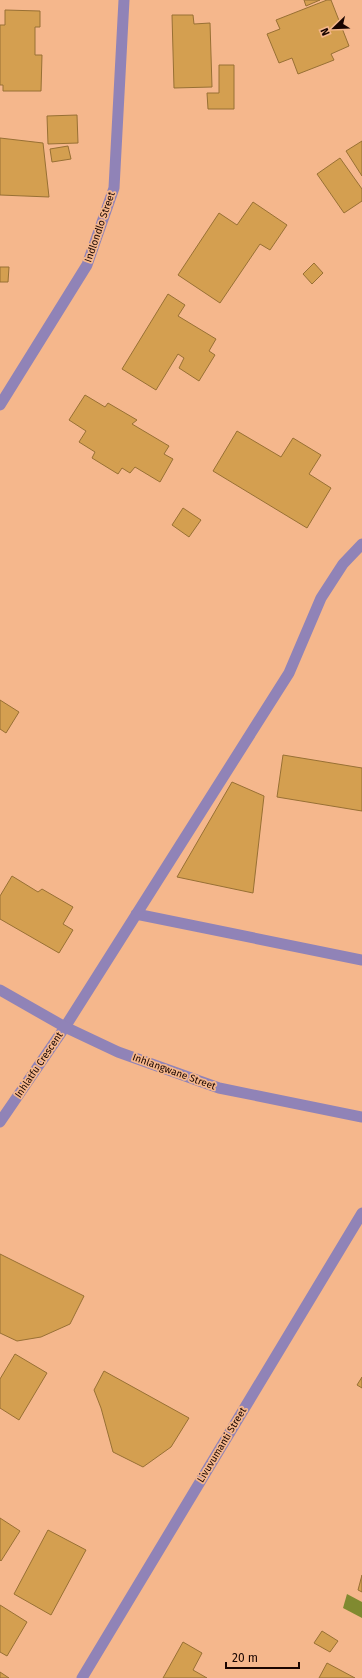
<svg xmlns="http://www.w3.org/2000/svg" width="362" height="1678" viewBox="0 0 362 1678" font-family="'Fira Sans',sans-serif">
<rect width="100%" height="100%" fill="#f5b78c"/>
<path fill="#808a30" d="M347,1594L362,1602V1618L343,1608Z"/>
<path fill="#d49f50" stroke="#987034" d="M304,0H320L306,6Z
M327,0H331L349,46L331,54L334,60L298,74L292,58L279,63L267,34L280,29L276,20Z
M5,10L40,11V27H35V55H42L41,91H3V85H0V25H5Z
M172,15H193L194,24L210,23L212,87L174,88Z
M219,65H234V109H208L207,93H219Z
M77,115L78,143L48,144L47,116Z
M0,138L43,143L49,197L0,195Z
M362,141V176L346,151Z
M68,146L71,159L52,162L50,149Z
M340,158L362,189V201L344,213L317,174Z
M253,202L287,225L270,250L260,244L220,303L178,275L219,213L237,225Z
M314,263L323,273L312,284L303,274Z
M0,267H9L8,282H0Z
M168,294L185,305L178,316L216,339L209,351L215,355L199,381L179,368L184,358L178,354L156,390L122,369Z
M85,395L105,407L108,403L137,420L132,424L169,446L164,454L173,459L160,482L135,467L130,473L122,468L118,474L92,458L95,452L79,442L86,431L69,420Z
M237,431L281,457L293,438L321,455L309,474L331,488L307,528L213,471Z
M183,508L201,520L189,537L172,525Z
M0,700L19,712L6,733L0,729Z
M283,755L362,768V811L277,797Z
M232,782L264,796L253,893L177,877Z
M12,876L38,892L42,889L73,907L63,924L73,930L59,953L0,919V896Z
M0,1254L84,1296L70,1324L41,1337L17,1341L0,1333Z
M15,1354L47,1373L19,1420L0,1408V1379Z
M104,1371L189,1418L171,1447L143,1467L113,1452L101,1408L94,1390Z
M362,1377V1388L357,1385Z
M0,1518L20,1531L1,1561L0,1560Z
M48,1530L86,1550L51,1615L14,1594Z
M362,1575V1592L358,1590Z
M0,1605L27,1622L7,1656L0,1652Z
M322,1631L338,1641L330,1652L314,1643Z
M183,1642L202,1653L193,1670L207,1678H163Z
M327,1663L355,1678H319Z
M0,1672L9,1678H0Z"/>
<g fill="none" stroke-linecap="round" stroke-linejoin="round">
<path stroke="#9083b7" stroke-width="11" d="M136,914L362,960
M65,1027L289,673L321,598L343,564L362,544"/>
<path stroke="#9083b7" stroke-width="11" d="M0,405L87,265L114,188L124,0
M0,990L65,1027L118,1052L219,1088L362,1117
M0,1122L65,1027
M82,1678L362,1213"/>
</g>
<g text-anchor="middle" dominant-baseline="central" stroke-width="3.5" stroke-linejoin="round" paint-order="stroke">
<g font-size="10" fill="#190500" stroke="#f5b78c">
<text transform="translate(100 227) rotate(-71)">Indlondlo Street</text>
<text transform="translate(39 1065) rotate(-56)">Inhlatfu Crescent</text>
<text transform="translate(174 1072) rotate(20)">Inhlangwane Street</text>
<text transform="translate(222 1445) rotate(-59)">Livuvumanti Street</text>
</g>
</g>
<g transform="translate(334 28) rotate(247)" stroke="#f5b78c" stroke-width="3" paint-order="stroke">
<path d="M0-3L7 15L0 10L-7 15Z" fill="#190500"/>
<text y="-6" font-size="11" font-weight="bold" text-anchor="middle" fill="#190500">N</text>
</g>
<path d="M226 1662v6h73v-6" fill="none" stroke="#190500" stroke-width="2"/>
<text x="232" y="1662" font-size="12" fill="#190500" stroke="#f5b78c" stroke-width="3" paint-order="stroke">20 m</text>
</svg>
